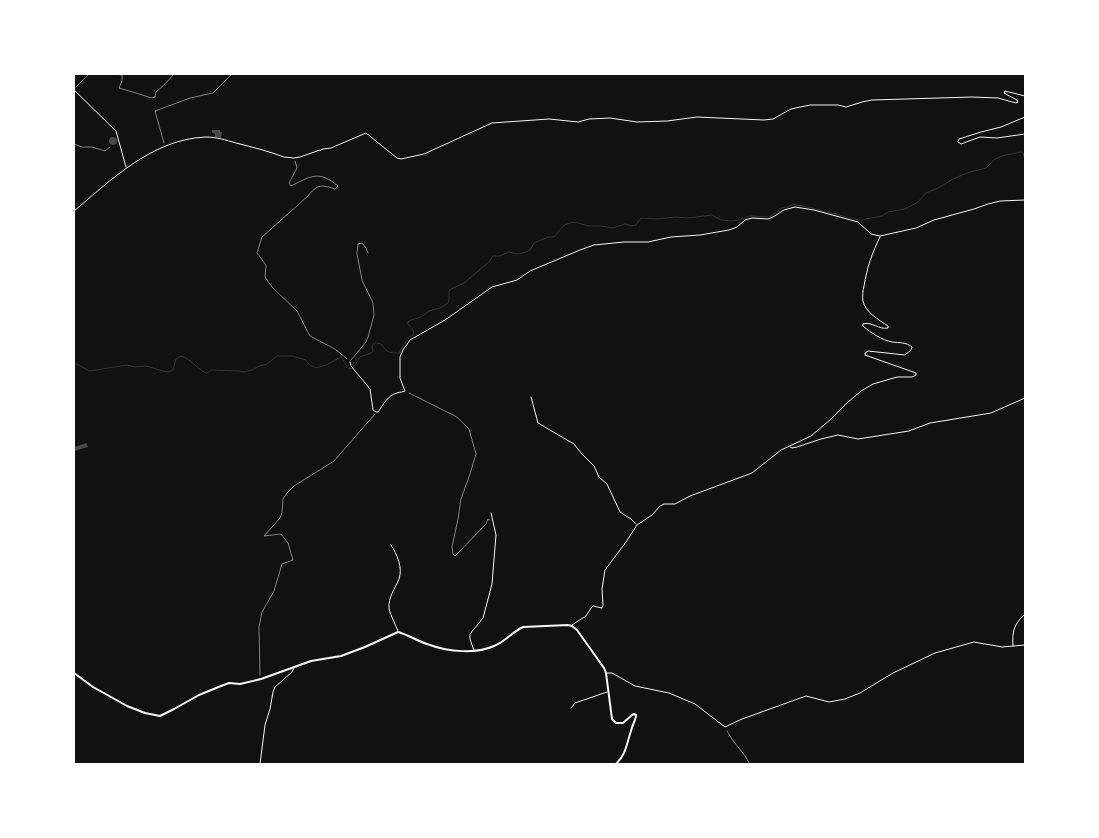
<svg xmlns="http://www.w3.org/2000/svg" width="1099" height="838" viewBox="0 0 1099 838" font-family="'Work Sans',sans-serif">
<rect width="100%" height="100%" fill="#111"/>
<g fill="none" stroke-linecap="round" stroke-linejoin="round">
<path stroke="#333" stroke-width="1" d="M74,363L90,371L127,365L135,367L146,366L163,371L168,372L173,370L176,359L181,356C190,358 197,369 206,373H207L211,370L239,371L243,372L252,370L259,366L267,364L277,356H292L306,360C314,376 330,362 341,357L348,368L351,369L355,365L360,357L371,353L373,351L372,346L374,343C384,343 381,346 387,351C390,353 395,353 399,353L408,337L412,336L414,333L413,330L408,324V322L411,320L421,317L429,311L440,308L448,303L449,300V291L451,289L464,283L489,262L493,256H500L509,252L518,254L526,252L530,250L534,243L548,237H554L564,225L574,222L589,226H601L613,228L625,224L632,226L636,225L641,218L657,219L675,217L688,218L712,215L721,220L731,221L740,220L750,216L769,217L782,208L788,207L792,204L813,208L854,219L860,220L882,216L888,212L905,209L918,202L926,193L938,188L953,179L967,173L986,168L995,159L1002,156L1021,152L1023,153L1025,160"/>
</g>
<path fill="#4a4a4a" d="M212,130H220V132H222L221,138L215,137V134L212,133Z
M109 141a4 4 0 1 1 8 0a4 4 0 1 1-8 0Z
M86,443L88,447L74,451L75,447Z"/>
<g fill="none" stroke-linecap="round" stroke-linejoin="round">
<path stroke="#f5f5f5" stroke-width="0.5" d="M114,74L122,75V81L119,88L152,98L155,97L156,92C162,87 169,80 174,74
M76,87L89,74
M164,143L155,111L190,98L213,93L232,74
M74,144L82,147H92L105,151L110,147
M295,161L297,168L289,183L291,186C311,176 319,170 338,186L335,189C320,184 317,185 308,196L262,237L257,253L266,265L265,277L272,287L297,311L310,336L335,349L347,359
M351,360L366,342L368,337L374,315L373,303L362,280L357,254L358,244L362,243L366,248L368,253
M409,393L457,417L469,429L476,454L470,474L461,499L458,519L452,547L453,554L455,556L457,554L486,524L488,519L490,520
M260,675L259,627L262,612L274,591L282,564L293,560L288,543L281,534L264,536L280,518L282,513L283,499L287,493L294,486L334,461L375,414
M727,731C733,743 744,752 750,764"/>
<path stroke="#f5f5f5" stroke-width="1" d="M74,90L116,131L126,167
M1025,117L1001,127L981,132L959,139L958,142L961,144L980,137L997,138L1025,134
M74,211C112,179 153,139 206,137C216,137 226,140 236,143C252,147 268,151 284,157L294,158L300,157L323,149L331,148L366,133L397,158L401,159L424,154L492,123L549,119L578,122L589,119L610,118L637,122L667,121L697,117L764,120L773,119L791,109L810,105H838L846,107L862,102L872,100L972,97L998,98L1016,103L1018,102L1017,100L1004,93L1005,91L1025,96
M350,362L351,366L370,389L373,410L376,412H378C383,405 388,395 397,393C400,392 403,392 405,391L400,378V357L403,350L410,340L445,320L492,287L517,280L530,271L580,250L594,245L624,242H648L671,237L700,235L729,230L737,227L745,220L752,218L768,219L773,217L784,210L795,207L814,210L858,222L871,234L880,236L916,228L934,220L974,209L988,204L1000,201L1025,200
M531,397L538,423L574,444L582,454L594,466L599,477L607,484L620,512L631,519L636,524
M789,446L792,448L797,447L821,439L838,435L858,439L909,431L930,423L991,413L1025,398
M391,545C397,554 403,568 399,579C395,589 388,597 389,609C391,616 395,624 398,631
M572,625L586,616L591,608L593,606L602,608L603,605L602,589L605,570L626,542L637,525L652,515L660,506L664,504H675L690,496L752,473L781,450L811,436L830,420L847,403L861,391L873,384L897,377H912L916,375V373L865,355V353L868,351L905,355L911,350L912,347C906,342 900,343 892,342C882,340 871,333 863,326V324C871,321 879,330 888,328V326C879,320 865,312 863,301C862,297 863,290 864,286C867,268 872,253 880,237
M1013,646C1012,631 1014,624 1025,614
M474,651L470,639V634L483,618L492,584L496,535L491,513
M606,673H612L635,686L669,693L695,704L725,727L742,719L806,696L829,702L845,699L860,693L893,673L935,653L974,642L1002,647L1025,645
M571,708L575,703L607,692
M260,764L265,725L270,709L273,692L275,687L292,672L294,668"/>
<path stroke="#f5f5f5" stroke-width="2" d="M74,673L93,687L127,706L145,713L160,716L174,709L199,695L221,686L229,683L240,684L261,679L311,661L341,656L365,647L398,632C409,635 419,642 430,645C448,652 477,654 494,646C505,642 512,632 523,627L568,625L572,626L577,630L604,668L606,673L612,719L616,723H623L632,715L634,714L636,715C636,720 632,725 631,731C626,745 627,753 616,764"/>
</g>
<rect width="1099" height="838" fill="none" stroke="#ffffff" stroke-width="150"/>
</svg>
